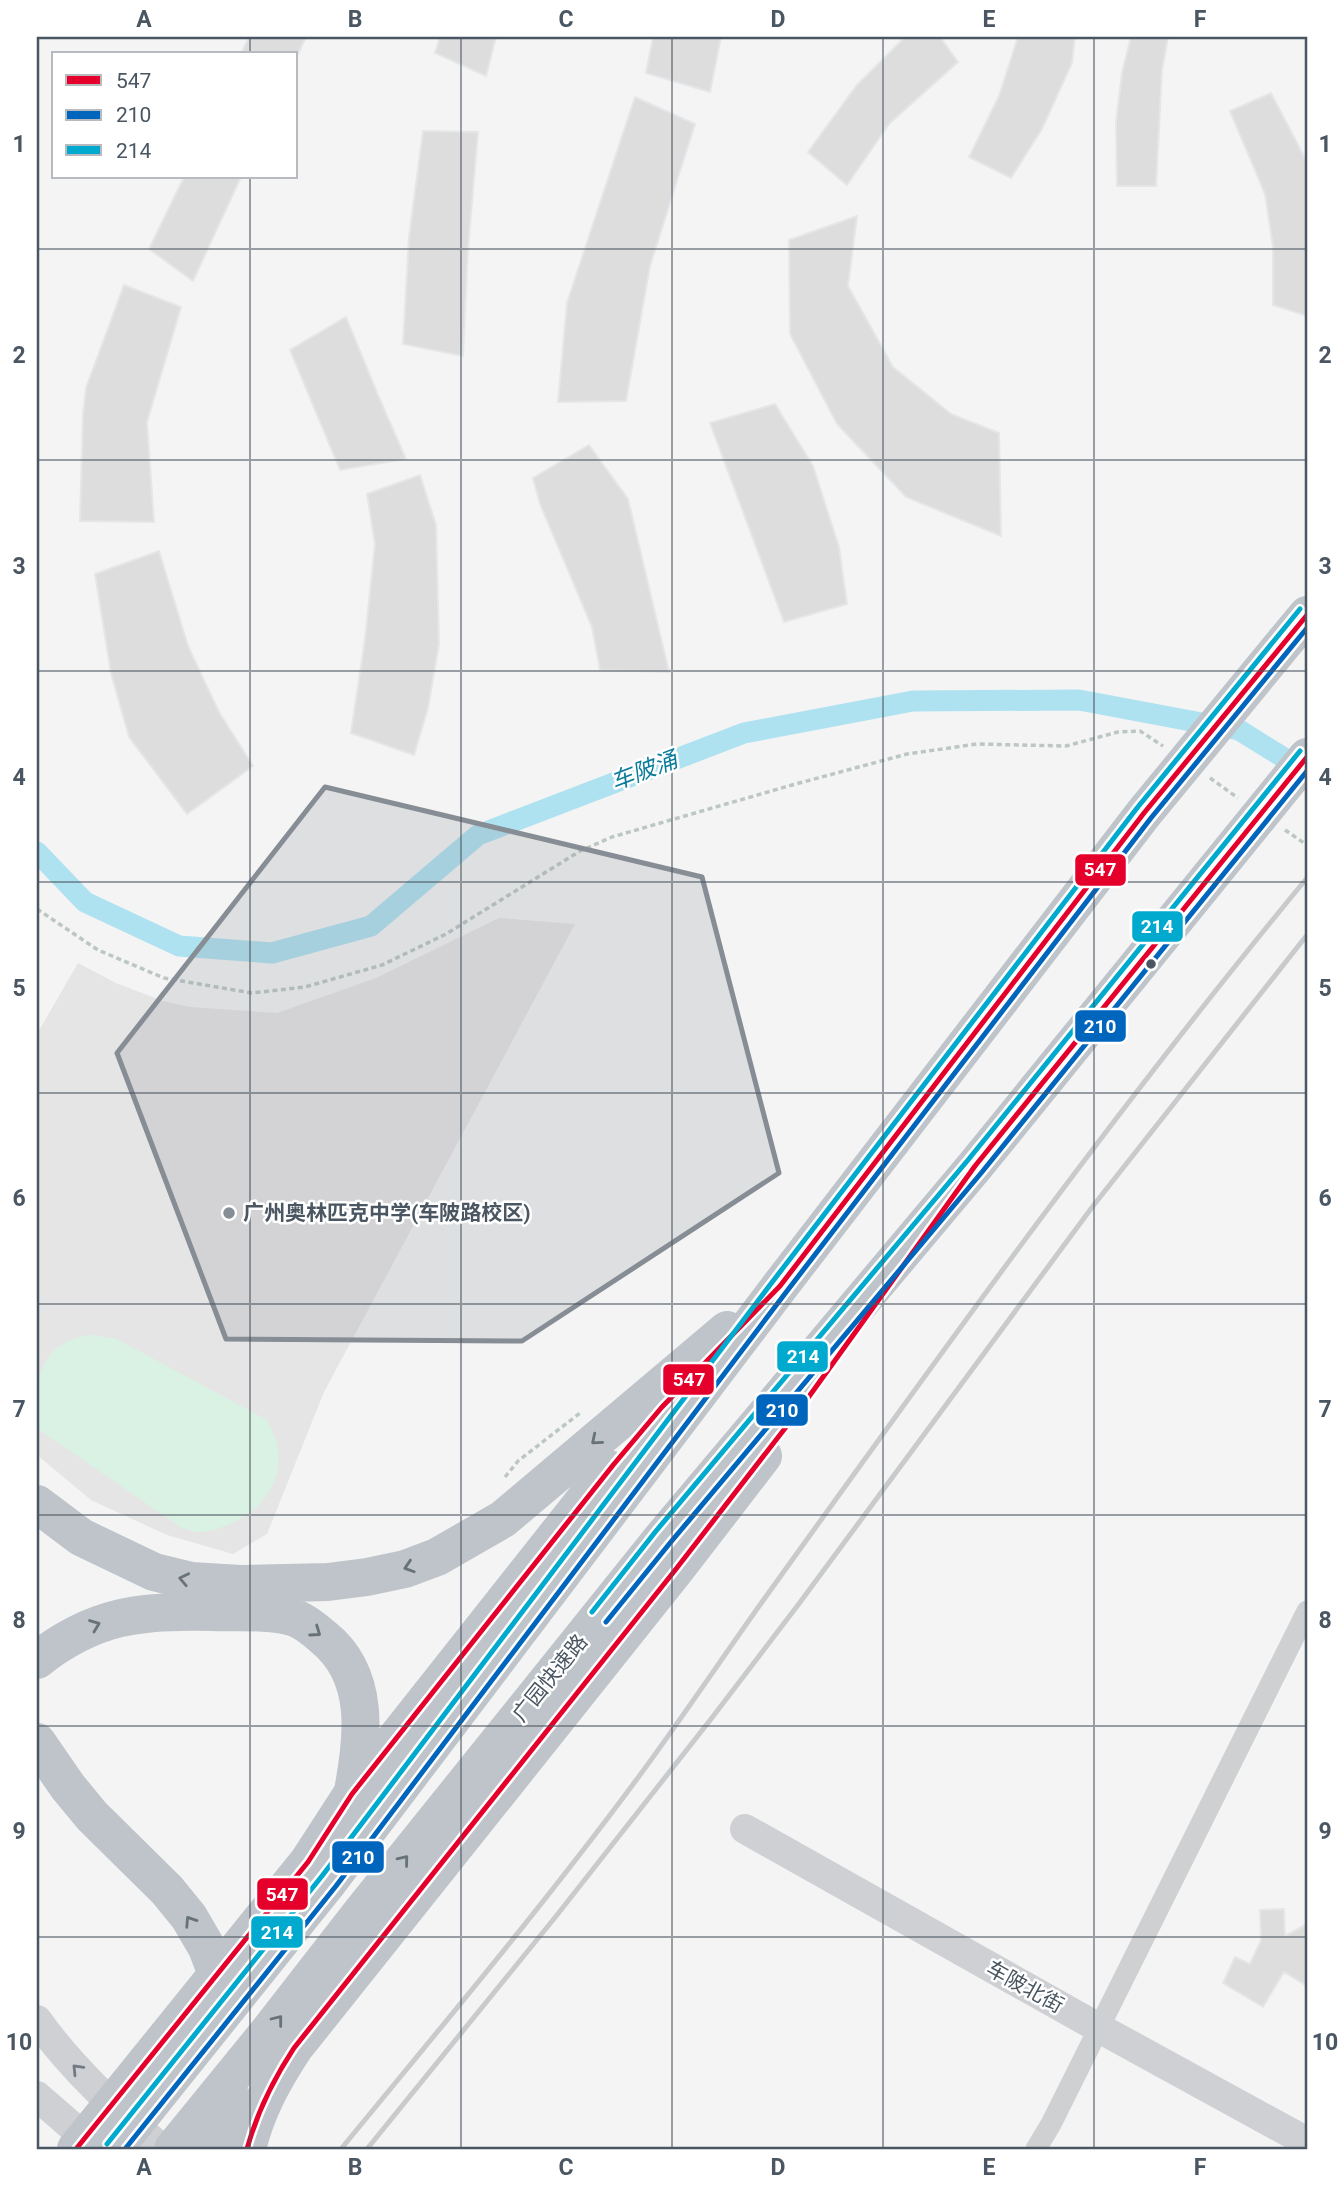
<svg xmlns="http://www.w3.org/2000/svg" width="1344" height="2186" viewBox="0 0 1344 2186" font-family="Roboto,'Noto Sans SC',sans-serif">
<rect width="100%" height="100%" fill="#f4f4f4"/>
<path fill="#e6e5e6" d="M499,918L575,924L324,1392L267,1534L233,1554L167,1535L91,1500L37,1455V1034L78,963L116,983L163,1001L190,1007L277,1013L376,978Z"/>
<path fill="#d9f2e3" d="M92,1335L116,1339L126,1344L267,1420C293,1464 272,1509 225,1526C217,1529 207,1532 198,1532C193,1532 187,1529 182,1528L41,1431C36,1422 37,1414 37,1404C37,1365 51,1339 92,1335Z"/>
<g fill="none" stroke-linecap="round" stroke-linejoin="round">
<path stroke="#aee2f0" stroke-width="21" d="M37,852L85,902L179,946L272,953L371,926L478,835L744,733L913,701L1079,700L1239,730L1305,771"/>
</g>
<path fill="#ddddde" stroke="#e5e6e7" stroke-width="2" d="M249,37H306L298,54H241Z
M440,37H496L486,76L435,53Z
M653,37H721L710,92L646,73Z
M905,37H940L958,62L889,124L847,185L808,152L857,85Z
M1018,37H1075L1072,63L1042,129L1011,178L969,157L999,96Z
M1131,37H1168L1162,70L1156,186H1117L1116,122L1122,73Z
M1271,93L1307,162V316L1273,305V247L1265,194L1230,111Z
M635,97L695,124L650,266L626,401L558,402L567,303Z
M423,131L478,132L468,249L463,356L403,344L409,237Z
M184,177H241L193,281L149,249Z
M857,216L848,286L893,367L951,414L999,433L1001,536L906,497L837,424L790,334L789,240Z
M124,285L181,307L147,422L154,522L80,521L83,415L86,388Z
M346,317L378,395L406,459L340,470L290,350Z
M775,404L813,466L839,547L847,604L784,622L710,423Z
M589,445L628,499L669,672L600,670L592,627L540,504L533,478Z
M420,475L436,525L439,644L428,708L414,755L351,733L365,639L375,544L367,494Z
M159,551L188,646L219,712L253,766L187,814L129,737L111,673L95,574Z
M1284,1909L1285,1936L1307,1924V1986L1284,1972L1263,2007L1223,1983L1235,1957L1250,1964L1261,1940L1260,1910Z"/>
<g fill="none" stroke-linecap="round" stroke-linejoin="round">
<path stroke="#bcc7c4" stroke-width="3.5" stroke-dasharray="5 3.5" stroke-linecap="butt" d="M1210,778L1238,798
M1285,830L1307,845
M37,909L98,950L164,978L252,993L305,987L382,965L446,934L580,851L612,837L792,785L907,754L977,744L1066,746L1118,732L1140,731L1163,746
M505,1477L518,1461L580,1413"/>
<path stroke="#ced0d2" stroke-width="21" d="M1036,2149L1051,2124L1307,1611"/>
<path stroke="#ced0d4" stroke-width="30" d="M745,1829L1099,2028L1307,2142
M37,2020C72,2069 117,2110 162,2149
M37,2096L98,2149"/>
<path stroke="#bec4c9" stroke-width="38" d="M37,1504L81,1537L154,1572L191,1581L240,1584L328,1582L367,1577L405,1569L437,1557L503,1519L727,1330
M37,1660C94,1615 141,1610 212,1612C237,1613 267,1610 292,1617C303,1620 315,1630 323,1637C371,1675 363,1738 353,1791
M37,1742L68,1787L92,1816L167,1890L189,1917L207,1948L224,1993
M76,2149L308,1862L352,1794L609,1469
M114,2149L329,1881L780,1286L1144,813L1307,615
M173,2149L270,2030L361,1913L663,1537L975,1166L1307,757
M212,2149L228,2103L229,2091
M247,2149C256,2111 273,2080 294,2048L676,1569L763,1456"/>
<path stroke="#c9cacc" stroke-width="5" d="M341,2149C441,2027 543,1906 637,1779C680,1721 720,1661 762,1602C938,1357 1114,1111 1307,878
M367,2149L557,1915L711,1719L798,1605L1093,1206L1307,935"/>
<defs>
<path id="bus-1" d="M76,2149L308,1862L352,1794L614,1464L662,1407L780,1286L1144,813L1307,615
M247,2149C257,2112 273,2080 294,2048L676,1569L800,1409L975,1166L1307,757"/>
<path id="bus-2" d="M606,1622L670,1543L982,1172L1307,771
M125,2149L336,1886L787,1291L1151,818L1307,628"/>
<path id="bus-3" d="M592,1612L656,1531L968,1160L1300,751
M107,2144L322,1876L773,1281L1137,808L1300,609"/>
</defs>
<use href="#bus-1" stroke="#fff" stroke-width="10"/>
<use href="#bus-2" stroke="#fff" stroke-width="10"/>
<use href="#bus-3" stroke="#fff" stroke-width="10"/>
<use href="#bus-1" stroke="#e4002b" stroke-width="5"/>
<use href="#bus-2" stroke="#0065bd" stroke-width="5"/>
<use href="#bus-3" stroke="#00a9ce" stroke-width="5"/>
</g>
<defs><path id="oneway-chevron" d="M-2-3.5L2.5 0L-2 3.5" fill="none" stroke-width="1.6" stroke-linecap="round" stroke-linejoin="round" transform="scale(1.75)"/></defs>
<g stroke="#67727b">
<use href="#oneway-chevron" transform="translate(596 1440) rotate(140)"/>
<use href="#oneway-chevron" transform="translate(409 1567) rotate(162)"/>
<use href="#oneway-chevron" transform="translate(184 1579) rotate(-168)"/>
<use href="#oneway-chevron" transform="translate(95 1625) rotate(-21)"/>
<use href="#oneway-chevron" transform="translate(316 1632) rotate(35)"/>
<use href="#oneway-chevron" transform="translate(404 1860) rotate(-51)"/>
<use href="#oneway-chevron" transform="translate(190 1921) rotate(-123)"/>
<use href="#oneway-chevron" transform="translate(278 2020) rotate(-52)"/>
</g>
<use stroke="#727b84" href="#oneway-chevron" transform="translate(77 2069) rotate(-134)"/>
<path fill="#868d94" fill-opacity="0.2" stroke="#868d94" stroke-width="5" stroke-linejoin="round" d="M325,787L702,877L779,1173L522,1341L226,1339L117,1053Z"/>
<path fill="none" stroke="#4a5661" stroke-width="2" stroke-opacity="0.55" d="M250,37V54M461,37V2149M672,37V2149M883,37V2149M1094,37V2149M250,177V2149M37,249H1307M37,460H1307M37,671H1307M37,882H1307M37,1093H1307M37,1304H1307M37,1515H1307M37,1726H1307M37,1937H1307"/>
<circle fill="#4a5661" stroke="#fff" stroke-width="2.5" cx="1151" cy="964" r="6"/>
<circle fill="#868d94" stroke="#fff" stroke-width="2.5" cx="229" cy="1213" r="7"/>
<g text-anchor="middle" dominant-baseline="central" stroke-width="5" stroke-linejoin="round" paint-order="stroke">
<g font-size="21" font-weight="bold" fill="#4a5661" stroke="#fff" text-anchor="start">
<text x="243" y="1213">广州奥林匹克中学(车陂路校区)</text>
</g>
<g font-size="21" fill="#4a5661" stroke="#fff">
<text transform="translate(550 1678) rotate(-51)">广园快速路</text>
<text transform="translate(1025 1987) rotate(29)">车陂北街</text>
</g>
<g font-size="23" font-style="italic" fill="#0c7c9b" stroke="#fff">
<text transform="translate(644 771) rotate(-21)">车陂涌</text>
</g>
</g>
<g stroke="#fff" stroke-width="2.5">
<rect x="1074" y="853" width="53" height="34" rx="7" fill="#e4002b"/>
<rect x="1131" y="910" width="53" height="33" rx="7" fill="#00a9ce"/>
<rect x="1074" y="1009" width="53" height="34" rx="7" fill="#0065bd"/>
<rect x="776" y="1340" width="53" height="33" rx="7" fill="#00a9ce"/>
<rect x="662" y="1363" width="53" height="33" rx="7" fill="#e4002b"/>
<rect x="755" y="1393" width="54" height="34" rx="7" fill="#0065bd"/>
<rect x="331" y="1840" width="54" height="34" rx="7" fill="#0065bd"/>
<rect x="256" y="1877" width="53" height="34" rx="7" fill="#e4002b"/>
<rect x="250" y="1915" width="54" height="34" rx="7" fill="#00a9ce"/>
</g>
<g font-size="19" text-anchor="middle" font-weight="bold" fill="#fff">
<text x="1100" y="876">547</text>
<text x="1157" y="933">214</text>
<text x="1100" y="1033">210</text>
<text x="803" y="1363">214</text>
<text x="689" y="1386">547</text>
<text x="782" y="1417">210</text>
<text x="358" y="1864">210</text>
<text x="282" y="1901">547</text>
<text x="277" y="1939">214</text>
</g>
<rect width="1344" height="2186" fill="none" stroke="#ffffff" stroke-width="77"/>
<rect x="52" y="52" width="245" height="126" fill="#ffffff" stroke="#b7bbc0" stroke-width="2"/>
<rect x="66" y="75" width="35" height="10" fill="#e4002b" stroke="#b7bbc0" stroke-width="2"/>
<text x="116" y="88" font-size="21" fill="#4a5661">547</text>
<rect x="66" y="110" width="35" height="10" fill="#0065bd" stroke="#b7bbc0" stroke-width="2"/>
<text x="116" y="122" font-size="21" fill="#4a5661">210</text>
<rect x="66" y="145" width="35" height="10" fill="#00a9ce" stroke="#b7bbc0" stroke-width="2"/>
<text x="116" y="158" font-size="21" fill="#4a5661">214</text>
<rect x="38" y="38" width="1268" height="2110" fill="none" stroke="#4a5661" stroke-width="2.5"/>
<g font-size="23" text-anchor="middle" font-weight="bold" fill="#4a5661">
<text x="144" y="27">A</text>
<text x="355" y="27">B</text>
<text x="566" y="27">C</text>
<text x="778" y="27">D</text>
<text x="989" y="27">E</text>
<text x="1200" y="27">F</text>
<text x="19" y="152">1</text>
<text x="1325" y="152">1</text>
<text x="19" y="363">2</text>
<text x="1325" y="363">2</text>
<text x="19" y="574">3</text>
<text x="1325" y="574">3</text>
<text x="19" y="785">4</text>
<text x="1325" y="785">4</text>
<text x="19" y="996">5</text>
<text x="1325" y="996">5</text>
<text x="19" y="1206">6</text>
<text x="1325" y="1206">6</text>
<text x="19" y="1417">7</text>
<text x="1325" y="1417">7</text>
<text x="19" y="1628">8</text>
<text x="1325" y="1628">8</text>
<text x="19" y="1839">9</text>
<text x="1325" y="1839">9</text>
<text x="19" y="2050">10</text>
<text x="1325" y="2050">10</text>
<text x="144" y="2175">A</text>
<text x="355" y="2175">B</text>
<text x="566" y="2175">C</text>
<text x="778" y="2175">D</text>
<text x="989" y="2175">E</text>
<text x="1200" y="2175">F</text>
</g>
</svg>
